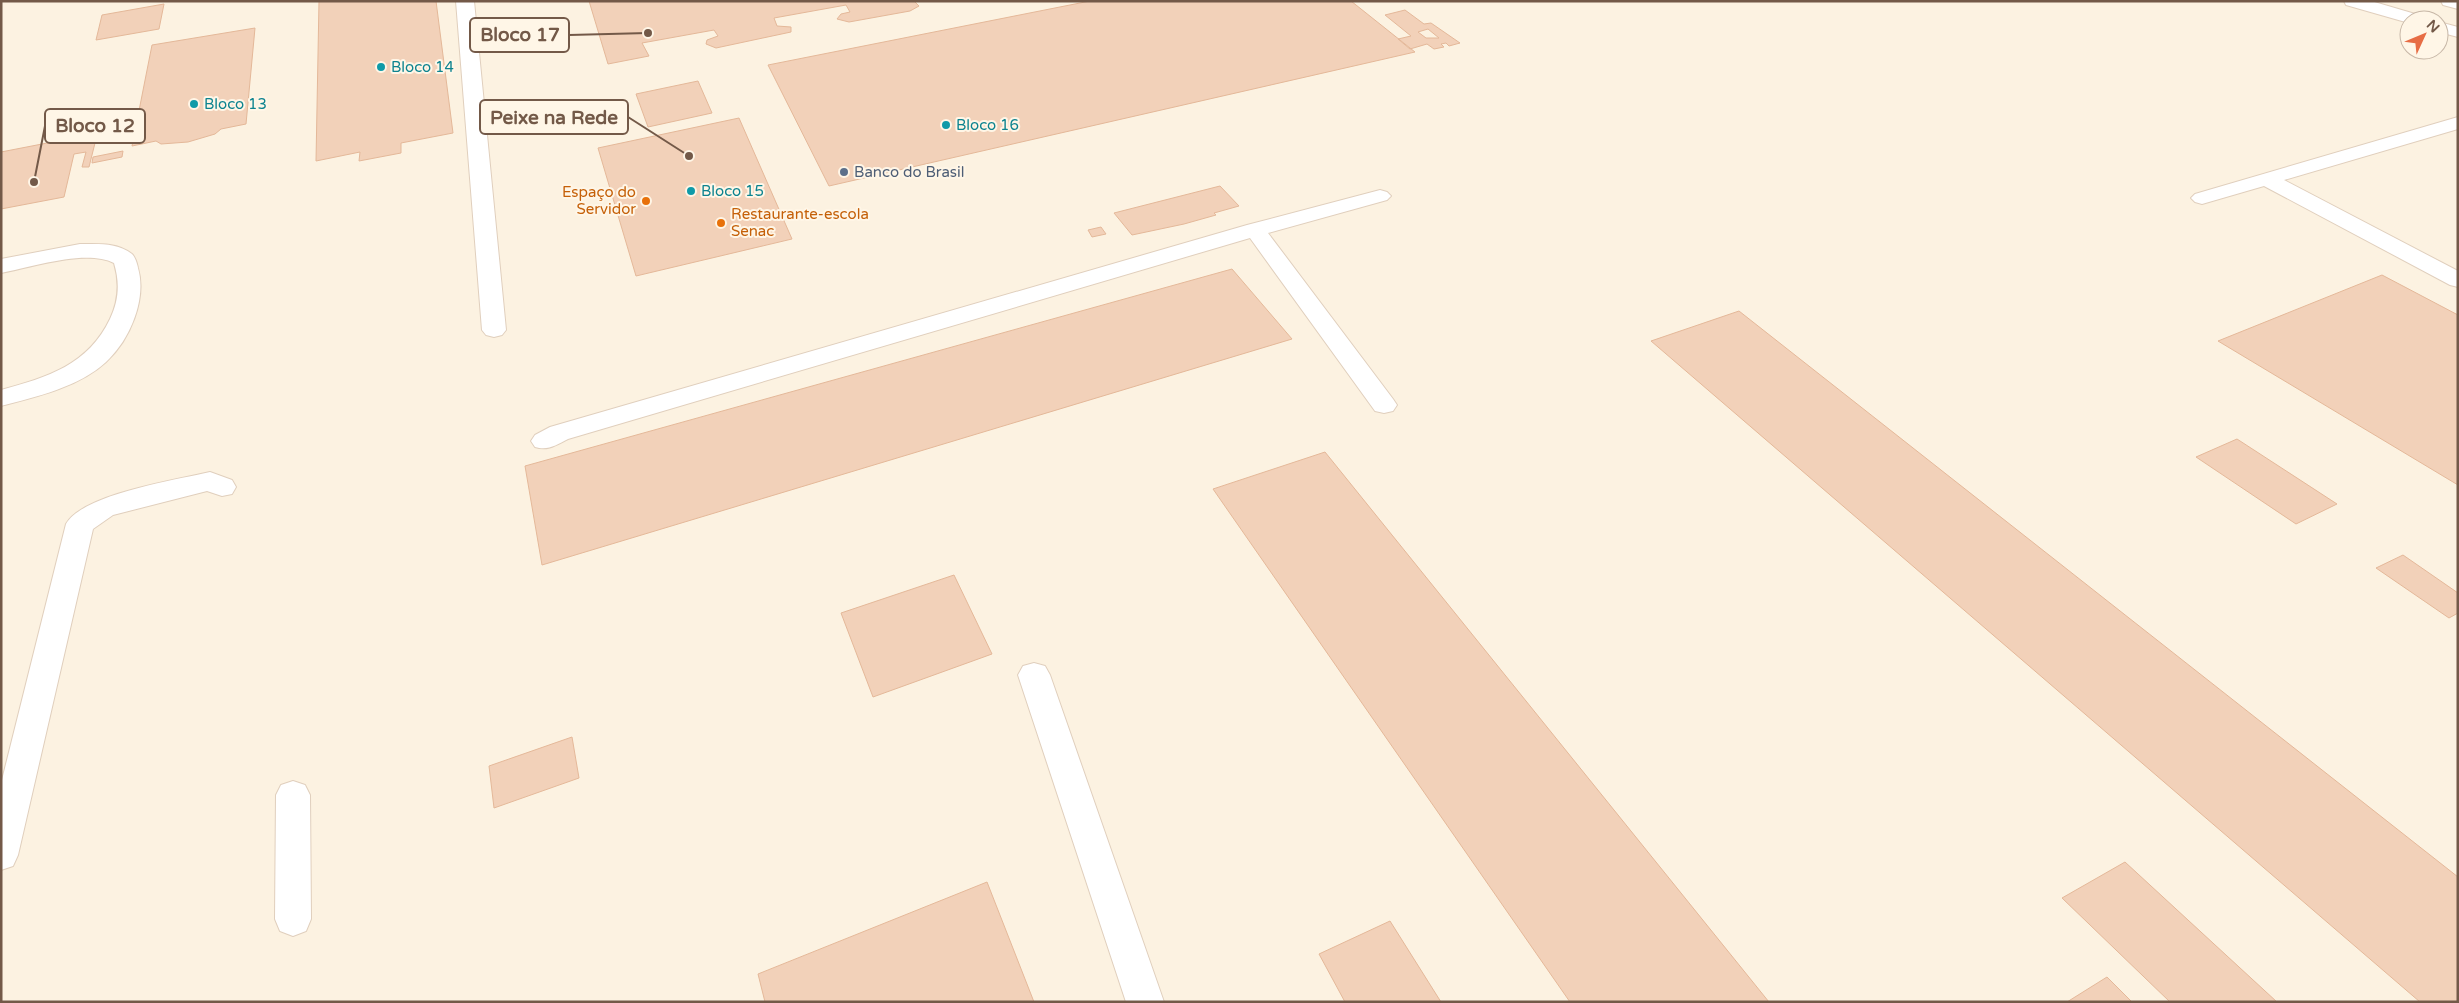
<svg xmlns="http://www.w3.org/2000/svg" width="2459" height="1003" viewBox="0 0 2459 1003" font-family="'Varela Round',sans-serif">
<rect width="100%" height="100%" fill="#fcf2e1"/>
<path fill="#f2d1b9" stroke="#e4b899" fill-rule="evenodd" d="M319,1H436L453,133L401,143V153L359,161L360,152L316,161Z
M589,1H914L919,6L910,11L849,22L837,19L841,14L850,12L846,5L774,18L777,26L791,27V32L716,48L706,44L707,40L718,36L714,30L642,43L649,56L608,64Z
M1090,1H1351L1415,52L829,186L768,65Z
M164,4L159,29L96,40L102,15Z
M1405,10L1424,24L1431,23L1460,43L1449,46L1446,43L1441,44L1444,47L1434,49L1427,44L1410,49L1398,39L1411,36L1385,15ZM1428,29L1439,38H1426L1418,32Z
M255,28L246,124L221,129L215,134L188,142L161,144L156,141L132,146L152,45Z
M698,81L712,113L648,127L636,94Z
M739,118L792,239L636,276L598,148Z
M78,137L77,143L96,139L89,167H82L86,152L74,154L64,197L1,209V152Z
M123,151L122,157L92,163L93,157Z
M1220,186L1239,206L1214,213L1216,215L1184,224L1132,235L1114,213Z
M1101,227L1106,234L1092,237L1088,230Z
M1232,269L1292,339L542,565L525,466Z
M2382,275L2458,315V485L2218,341Z
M1739,311L2458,877V1002H2420L1651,341Z
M2237,439L2337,504L2296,524L2196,457Z
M1325,452L1769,1002H1570L1213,489Z
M2403,555L2458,593V613L2449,618L2376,568Z
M954,575L992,654L873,697L841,613Z
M572,737L579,778L494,808L489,766Z
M2125,862L2277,1002H2170L2062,898Z
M987,882L1034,1002H765L758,974Z
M1390,921L1441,1002H1345L1319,954Z
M2107,977L2132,1002H2067Z"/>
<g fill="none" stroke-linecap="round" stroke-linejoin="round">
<defs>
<path id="service" d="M456,1H474L506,330L502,335L494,337L486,335L482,330Z
M2458,117V129L2284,180L2458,271V287L2450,285L2264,186L2202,204L2195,202L2191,198L2195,194Z
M1380,190L1387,192L1391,196L1387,200L1268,233L1393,399L1397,405L1393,411L1384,413L1375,411L1250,238L568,439C556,445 548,451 535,447L531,441L535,435L550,427L1247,225Z
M80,244C97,244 117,242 132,254C135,257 137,263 138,268C147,299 130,340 106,362C79,387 36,397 1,406V390C48,377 88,365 110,319C119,300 120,283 114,263C86,249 32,267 1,273V259Z
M210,472L232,480L236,487L232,494L222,496L207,491L113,515L93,529L18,855L13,866L1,870V784L66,524C83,494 176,480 210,472Z
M1034,663L1045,666L1050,675L1164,1002H1126L1018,675L1023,666Z
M293,781L305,785L310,795L311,919L306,931L293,936L280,931L275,919L276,795L281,785Z"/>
<path id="tertiary" d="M2344,1H2371L2422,16L2425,20H2409V23L2346,5Z
M2441,1H2458V9L2443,5Z
M2439,22L2458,27V37L2439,32Z"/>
</defs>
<use href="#service" stroke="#e0cfbd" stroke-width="2"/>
<use href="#tertiary" stroke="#e0cfbd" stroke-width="2"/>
<use href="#service" fill="#fff" fill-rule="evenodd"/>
<use href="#tertiary" fill="#fff" fill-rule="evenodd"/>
</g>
<g fill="#0f9aa8" stroke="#fff6e7" stroke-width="2">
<circle cx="381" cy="67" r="5"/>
<circle cx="194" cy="104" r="5"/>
<circle cx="946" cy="125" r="5"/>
<circle cx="691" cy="191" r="5"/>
</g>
<circle fill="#5c6f8a" stroke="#fff6e7" stroke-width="2" cx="844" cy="172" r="5"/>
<g fill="#e8710a" stroke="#fff6e7" stroke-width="2">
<circle cx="646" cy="201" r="5"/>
<circle cx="721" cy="223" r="5"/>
</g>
<g text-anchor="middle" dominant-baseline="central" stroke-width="4" stroke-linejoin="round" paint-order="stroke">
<g font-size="15" fill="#0d838f" stroke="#fff6e7" text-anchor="start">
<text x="391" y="67">Bloco 14</text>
<text x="204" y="104">Bloco 13</text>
<text x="956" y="125">Bloco 16</text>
<text x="701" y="191">Bloco 15</text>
</g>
<g font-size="15" fill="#4e5e75" stroke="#fff6e7" text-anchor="start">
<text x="854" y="172">Banco do Brasil</text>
</g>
<g font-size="15" fill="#c56008" stroke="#fff6e7" text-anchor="end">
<text x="636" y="192">Espaço do<tspan x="636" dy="17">Servidor</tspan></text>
<text x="731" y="214" text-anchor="start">Restaurante-escola<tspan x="731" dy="17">Senac</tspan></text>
</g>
</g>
<path fill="none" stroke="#735948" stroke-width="2" d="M648 33L569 35M689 156L628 117M34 182L45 126"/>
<g fill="#735948" stroke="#fff6e7" stroke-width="2">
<circle cx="648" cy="33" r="5"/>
<circle cx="689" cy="156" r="5"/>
<circle cx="34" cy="182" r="5"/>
</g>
<g fill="#fff6e7" stroke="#735948" stroke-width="2">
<rect x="470" y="18" width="99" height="34" rx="5"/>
<rect x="480" y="100" width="148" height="34" rx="5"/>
<rect x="45" y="109" width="100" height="34" rx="5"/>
</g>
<g font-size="19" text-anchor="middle" font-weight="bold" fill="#735948">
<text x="520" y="41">Bloco 17</text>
<text x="554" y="124">Peixe na Rede</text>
<text x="95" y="132">Bloco 12</text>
</g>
<rect width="2459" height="1003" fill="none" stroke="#735948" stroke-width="5"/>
<g transform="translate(2424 35) rotate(46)"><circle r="24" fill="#fff6e7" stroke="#c7b7a7"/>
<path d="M0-4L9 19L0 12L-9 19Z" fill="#e76d45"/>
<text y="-8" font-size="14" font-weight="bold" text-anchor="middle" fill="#735948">N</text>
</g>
</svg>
